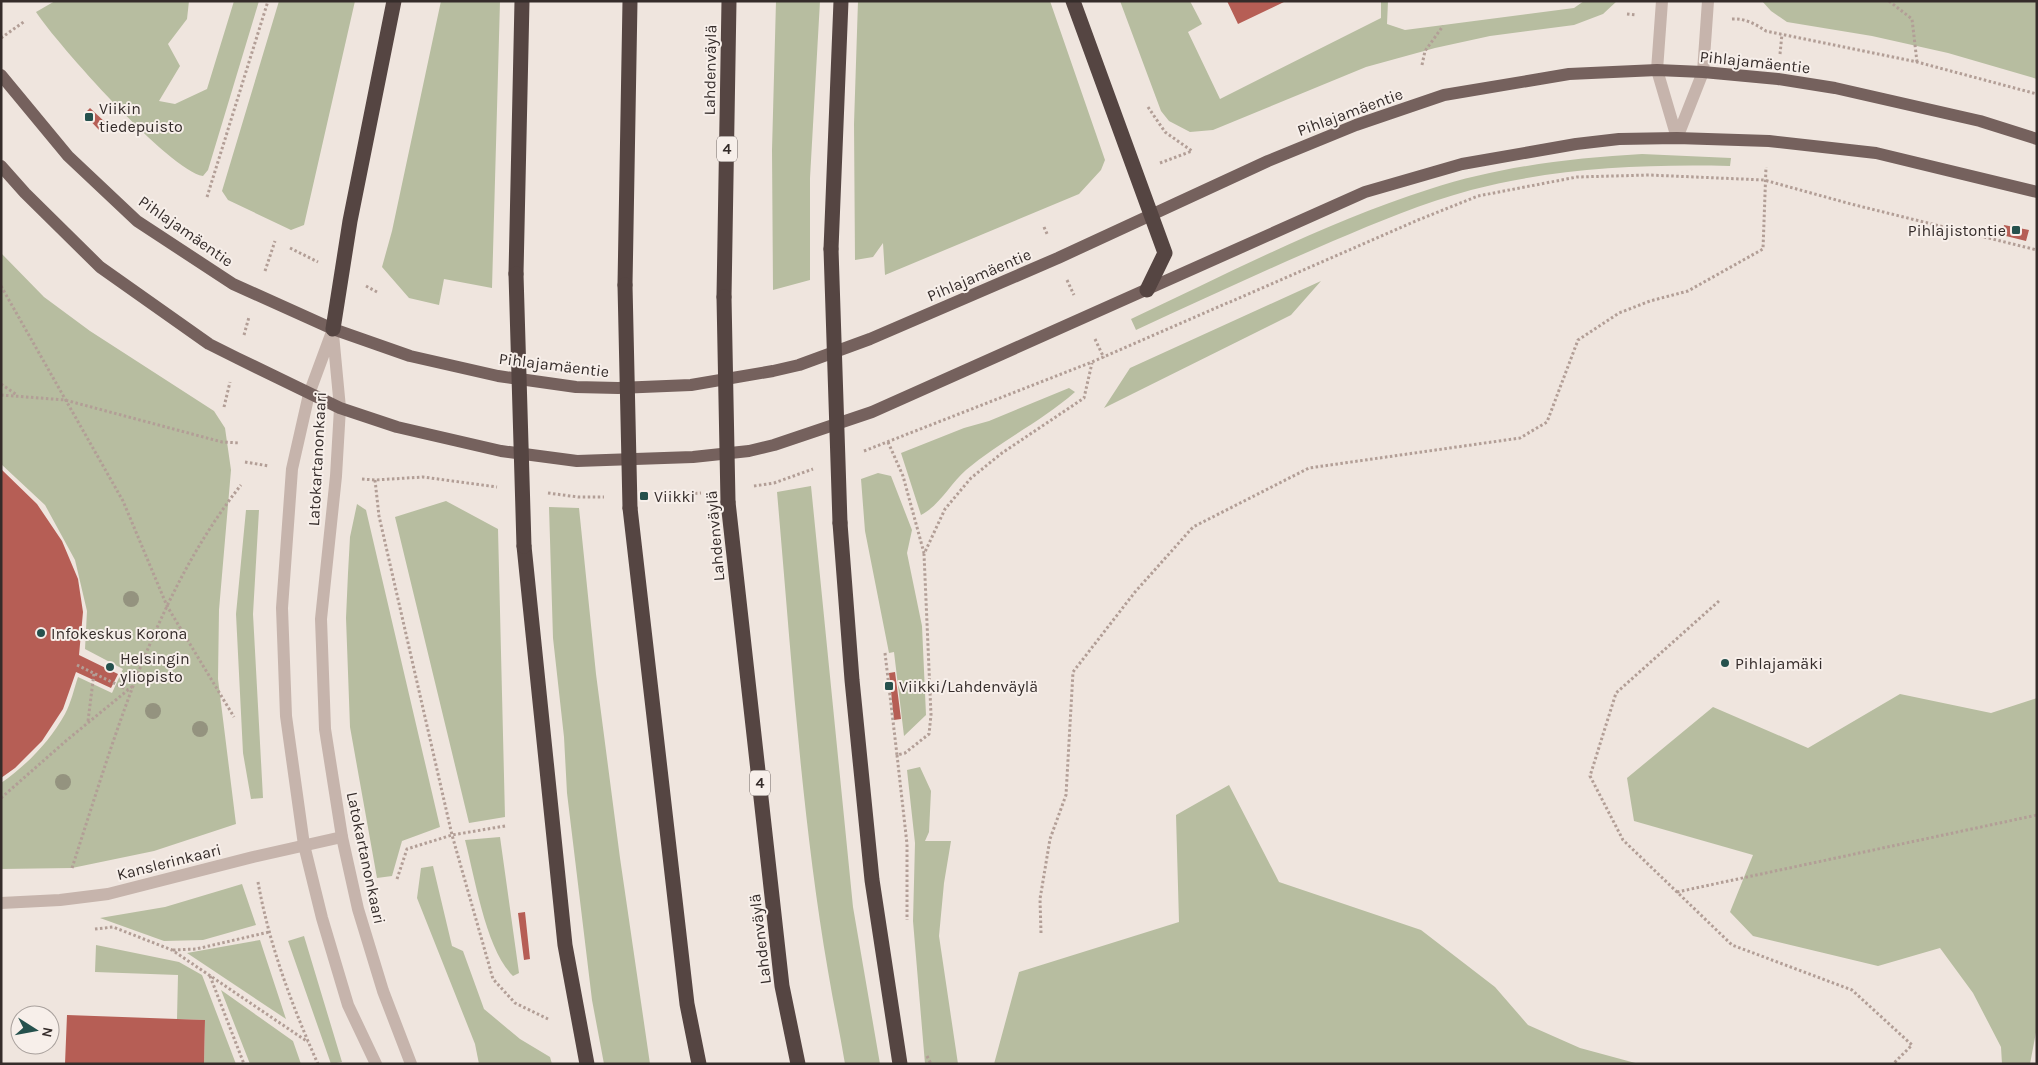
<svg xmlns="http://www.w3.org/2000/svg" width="2038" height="1065" viewBox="0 0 2038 1065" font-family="Karla,sans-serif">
<rect width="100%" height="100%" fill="#efe5de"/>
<path fill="#b7bda0" d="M55,1H189L187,19L168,44L180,66L159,101L175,104L207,89L234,1H259L208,170L203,176C170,171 57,44 36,12Z
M279,1H355L304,225L291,230L228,200L222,191Z
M441,1H500L492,288L444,279L439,305L409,298L382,267L392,231Z
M776,1H820L810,178V280L773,290L772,150Z
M858,1H1050L1105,160L1101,170L1079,194L885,275L883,243L873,257L855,260L854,124Z
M1120,1H1190L1202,24L1188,32L1220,99L1381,18V1H1388L1387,24L1405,30L1574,8L1584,1H1617L1603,14L1574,25L1490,36L1435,48L1366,67L1213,130L1190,132L1169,121L1161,111Z
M1762,1H2037V79L1948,53L1872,36L1787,22L1771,11Z
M1642,154L1731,158L1730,166C1644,164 1555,168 1471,190C1423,203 1378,222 1333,241C1266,270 1201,300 1136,330L1131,319C1229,273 1326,222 1430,189C1498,167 1570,158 1642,154Z
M1,253L44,297L90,331L214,411L225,428L231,470L219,610L218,679L236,824L154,851L72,868L1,869V783C27,765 50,741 65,714C71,703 74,689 78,677L112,693L123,669L85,649L87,611L75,560L45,505L1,464Z
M1321,281L1291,315L1104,408L1130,368Z
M1069,388L1075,392C1041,422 1000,441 966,470C950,484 940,505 921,515L901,453L964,428L989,421Z
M878,473L891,476L912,530L907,553L922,626L926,715L904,736L894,652L889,653L865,531L861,479Z
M811,486L853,907L880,1064H845C840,1033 833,1002 828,971C801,814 791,651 777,492Z
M446,501L498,529L505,817L469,823L395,517Z
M357,504L366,510L440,827L402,841L392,876L377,878L350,727L346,618L348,573L350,537Z
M549,507L579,508L596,674L620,858L650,1064H604L592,1000L567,793L564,737L553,638Z
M246,510H259L253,614L263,798L251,799L243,753L236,614Z
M1900,694L1991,713L2037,698V1027L2030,1064H2002L2001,1047L1973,993L1940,948L1878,966L1753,936L1730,912L1753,855L1634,821L1627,778L1713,707L1808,748Z
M920,767L931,791L929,832L925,841H951L944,883L939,936L958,1064H925L913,921L915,843L907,770Z
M1229,785L1279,882L1421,930L1495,987L1528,1025L1580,1048L1639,1064H994L1019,972L1179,922L1176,815Z
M500,837L519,973L513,976C486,950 475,878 465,840Z
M433,866L452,946L463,951L484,1009L520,1039L550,1057L552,1064H479L475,1044L417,898L421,868Z
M242,884L256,925L203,940L164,941L100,918L165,907Z
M304,936L342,1062L331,1064L288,941Z
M260,940L286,1019L187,953Z
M96,945L179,962L202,975L236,1064H204L205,1020L177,1019L178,975L95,972Z
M221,990L293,1041L301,1064H250Z"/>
<path fill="#b65e55" d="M1227,1H1286L1238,24Z
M90,108L106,123L99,130L84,114Z
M2004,225L2029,230L2026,241L2002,235Z
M1,469L37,504L62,541L78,579L83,612L79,655L118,674L111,688L76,672L63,709L42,741L15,768L1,778Z
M895,672L901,719L894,720L889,673Z
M525,912L530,959L524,960L518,913Z
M67,1015L205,1020L204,1064H65Z"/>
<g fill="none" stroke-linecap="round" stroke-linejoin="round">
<path stroke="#b29e96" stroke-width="3" stroke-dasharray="2.5 2.5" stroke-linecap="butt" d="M1889,1L1912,19L1917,62
M1627,14L1636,15
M1732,19C1745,18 1755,24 1766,31L1917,62L2037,94
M1,38L25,21
M1780,54L1782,34
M1422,65L1425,51L1443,26
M1148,107L1165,132L1192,151
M1160,163L1192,151
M207,197L268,1
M1044,227L1048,236
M290,248L318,262
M265,271L275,241
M1067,280L1074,295
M1,286L123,501L167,606L234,717
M366,286L377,292
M244,335L249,317
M1095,339L1104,358
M1,384L17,395
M1,395L65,400L222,442L240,443
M224,407L230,382
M888,442L903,476L924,553
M864,451L1092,362L1418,220L1478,196L1577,177L1649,175L1764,180L1851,204L2037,250
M245,462L269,466
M362,479L375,480L423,477L497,487
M375,480L379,516L452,835L493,979L515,1003L548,1019
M754,486L774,483L813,469
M548,493L578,497H604
M655,496L701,493
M1719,601L1616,693L1590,776L1623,840L1732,945L1852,990L1912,1045L1893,1064
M885,653L897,755L905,753L929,734L931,715L924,554L945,509L971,478L1002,453L1084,398L1092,363
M77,665L128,690
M88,721L94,673
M897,755L907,844V920
M1,798L67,740L134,685
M72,868C115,736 154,595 241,485
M397,879L407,849L452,835L505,826
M258,882C269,944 292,1006 318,1064
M1677,892L2037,815
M95,929L113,927L172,950L308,1042
M1041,933L1040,899L1050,839L1066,795L1073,672L1135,592L1193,527L1309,468L1520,438L1547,422L1578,340L1619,313L1650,301L1688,291L1763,249L1766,167
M173,950L196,949L269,932
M210,976L244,1064
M927,1056L931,1064"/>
<path stroke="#c6b4ac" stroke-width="12" d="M1,903L60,900L108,894L253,857L342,837"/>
<path stroke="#c6b4ac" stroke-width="12" d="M1662,1L1657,70L1677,138
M1677,138L1703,72L1708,1
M333,329L309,394L292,469L282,608L286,716L304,845L322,918L348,1005L376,1064
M333,334L340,408L336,476L321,619L325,729L342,837L358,909L383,991L411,1064"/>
<path stroke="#75615d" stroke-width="12" d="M1,75L68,156L137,221L233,284L333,329L410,356L498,376L576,387L618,388L691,385L773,371L799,365L870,339L1058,258L1268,161L1356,125L1444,95L1569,74L1657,70L1703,72L1778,79L1835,88L1980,121L2037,139
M1,166L25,193L100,267L209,344L237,358L340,408L397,427L501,451L577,461L693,457L749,451L774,445L872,412L1365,192L1462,164L1576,144L1619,139L1677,138L1769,141L1876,153L2037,192"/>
<path stroke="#554542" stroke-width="15" d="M1073,1L1165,253L1147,290
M831,249L841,1
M516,274L522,1
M625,285L630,1
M724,297L729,1
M333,329L350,221L394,1
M728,502L782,986L798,1064
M630,508L687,1004L699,1064
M840,523L852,680L872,880L900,1064
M524,546L565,945L587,1064"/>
<path stroke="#554542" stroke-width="15" d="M831,249L840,523
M516,274L524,546
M625,285L630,508
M724,297L728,502"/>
</g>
<g fill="#94937f">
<circle cx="131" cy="599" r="8"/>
<circle cx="153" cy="711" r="8"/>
<circle cx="200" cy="729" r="8"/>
<circle cx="63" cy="782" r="8"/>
</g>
<g fill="#25514d" stroke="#f7efea" stroke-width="2">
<rect x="84" y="112" width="10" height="10" rx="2.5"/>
<rect x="2011" y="225" width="10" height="10" rx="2.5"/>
<rect x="639" y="491" width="10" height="10" rx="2.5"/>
<circle cx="41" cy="633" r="5"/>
<circle cx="1725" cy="663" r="5"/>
<circle cx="110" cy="667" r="5"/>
<rect x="884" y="681" width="10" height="10" rx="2.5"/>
</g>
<g text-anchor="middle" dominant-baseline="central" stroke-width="4" stroke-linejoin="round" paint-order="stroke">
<g fill="#f7efea" stroke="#6f6664" stroke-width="1">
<rect x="717" y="136.5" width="20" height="25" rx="4"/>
<rect x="750" y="770.5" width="20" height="25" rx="4"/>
</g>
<g font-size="15" font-weight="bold" fill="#352c2a">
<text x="727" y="149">4</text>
<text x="760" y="783">4</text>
</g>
<g font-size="16" fill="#352c2a" stroke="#f7efea">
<text transform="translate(1755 62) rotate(6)">Pihlajamäentie</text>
<text transform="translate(710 70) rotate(-89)">Lahdenväylä</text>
<text transform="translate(1350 112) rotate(-20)">Pihlajamäentie</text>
<text transform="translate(186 231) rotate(35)">Pihlajamäentie</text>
<text transform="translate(979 275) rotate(-23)">Pihlajamäentie</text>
<text transform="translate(554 365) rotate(7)">Pihlajamäentie</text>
<text transform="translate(317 459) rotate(-87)">Latokartanonkaari</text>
<text transform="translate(715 536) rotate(-95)">Lahdenväylä</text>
<text transform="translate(366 858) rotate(78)">Latokartanonkaari</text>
<text transform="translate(169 862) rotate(-14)">Kanslerinkaari</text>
<text transform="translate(760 939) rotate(-97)">Lahdenväylä</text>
</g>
<g font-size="16" fill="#352c2a" stroke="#f7efea" text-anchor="start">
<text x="99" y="108">Viikin<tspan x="99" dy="18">tiedepuisto</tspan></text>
<text x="2006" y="230" text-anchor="end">Pihlajistontie</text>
<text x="654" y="496">Viikki</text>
<text x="51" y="633">Infokeskus Korona</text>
<text x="120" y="658">Helsingin<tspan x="120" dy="18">yliopisto</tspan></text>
<text x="1735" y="663">Pihlajamäki</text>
<text x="899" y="686">Viikki/Lahdenväylä</text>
</g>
</g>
<rect width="2038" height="1065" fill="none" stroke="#352c2a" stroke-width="5"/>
<g transform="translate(35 1030) rotate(101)"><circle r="24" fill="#f7efea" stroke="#a9a19d"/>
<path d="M0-4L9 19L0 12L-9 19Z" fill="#25514d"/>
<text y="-8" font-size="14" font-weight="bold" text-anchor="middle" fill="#352c2a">N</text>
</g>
</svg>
